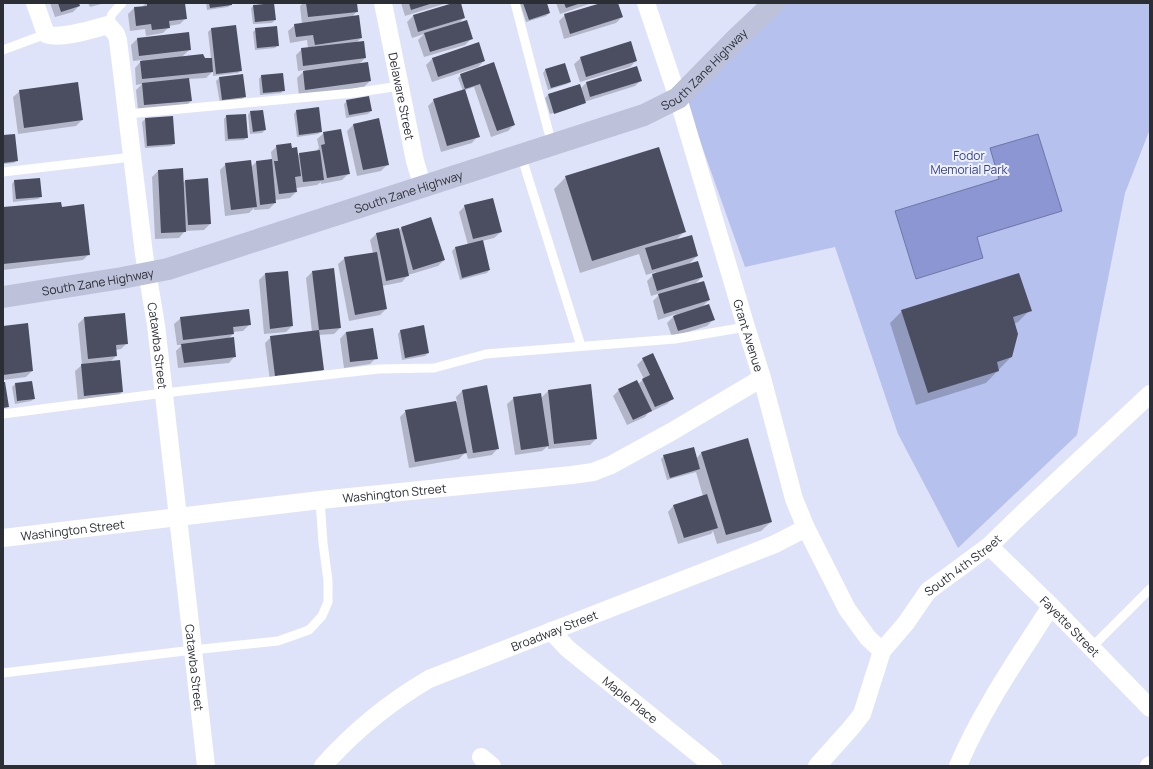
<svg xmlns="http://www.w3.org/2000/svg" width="1153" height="769" viewBox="0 0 1153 769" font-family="Manrope,sans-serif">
<rect width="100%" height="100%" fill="#dee3f9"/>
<path fill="#b7c1ee" d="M780,3H1150V129L1125,193L1077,435L958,548L898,434L835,247L745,267L683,93Z"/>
<path fill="#8b96d3" stroke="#6e77a4" d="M1038,134L1062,211L977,237L983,258L916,279L895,211L999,179L990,148Z"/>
<path fill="#0003" d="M50,3H78L79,6L73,12L55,17Z
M88,3H105L90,7Z
M146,3H184L186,18L180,24L169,26V27L163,33L146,36L145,29L130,31L128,14L134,8L142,7Z
M206,3H231V4L228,7L207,10Z
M303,3H356L357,11L352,17L361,38L357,42L365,58L358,65L370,81L364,87L299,96L297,78L305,70L298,71L296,55L302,49L308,48L307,40L290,43L288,31L295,25L302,24L300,6Z
M401,3H447L405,16Z
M456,3H460L464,18L458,24L472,38L465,45L424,57L418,40L424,34L412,38L407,22L413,16Z
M520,3H546L549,13L546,16L526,22Z
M556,3H592L560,14Z
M604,3H617L622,17L616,23L564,39L559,21L565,15Z
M254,5L275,20L272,23L253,24L251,8Z
M235,26L241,70L238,73L213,76V71L206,78L188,79L191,101L185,107L138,110L136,90L142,84L136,85L135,68L142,60L133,61L131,45L137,39L190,49L182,57L204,60L211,59L208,32L211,29Z
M256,29L278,45L275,48L255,50L253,32Z
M478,44L484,61L478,67L432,82L426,65L432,59Z
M581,58L636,61L630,67L580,82L574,64Z
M637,67L641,80L635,86L584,102L583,105V103L550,114L545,98L548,95L579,85L580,89L586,83Z
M476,70L514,125L508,131L491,137L474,87L465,90L478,136L472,143L441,152L428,106L434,100L463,91L458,78L461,75Z
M545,70L570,81L567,84L548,90L543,73Z
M242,75L245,97L242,99L220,103L216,81L219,78Z
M261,76L283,90L281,93L260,95L259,79Z
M20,91L82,120L76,126L18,134L13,97Z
M347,101L371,111L368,114L346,118L344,104Z
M296,111L321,131L318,134L297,137L294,114Z
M250,112L265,130L262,133L250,134L248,115Z
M226,116L247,137L244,140L225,141L224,119Z
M145,119L174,144L171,146L145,148L142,122Z
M353,125L388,164L381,171L357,176L347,131Z
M324,133L349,173L342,180L321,184V182L317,185L296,188V192L290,198L275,200V203L269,209L254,210V208L249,213L225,216L220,170L226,164L251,167L256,162L272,160L271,152L277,146L291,149L297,157L299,154L315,152L319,148L317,139Z
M3,136L17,160L14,163L3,164Z
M158,171L183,183L185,181L207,179L210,224L204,230L185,231L179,238L155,239L152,177Z
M566,177L684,232L676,240L697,256L689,264L702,277L694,285L709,300L701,308L713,320L707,326L672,337L667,323L676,314L658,320L653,301L661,293L651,296L647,281L656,272L646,275L639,254L580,273L554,189Z
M14,181L41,197L38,199L13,202L12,184Z
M465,206L501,232L494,238L482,241L489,270L487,273L460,280L452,251L455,248L468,245L459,212Z
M3,208H61L89,254L83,260L3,270Z
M402,228L444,260L438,266L408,275L402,282L382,286L386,309L380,315L349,321L338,264L345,258L373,253L370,240L376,234L398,229V231Z
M287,272L292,326L286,332L264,334L259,280L265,274Z
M312,272L340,328L334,334L318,335L323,370L317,376L270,381L265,343L271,337L312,332L306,278Z
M1030,310L1018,322L1014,324L1011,357L986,383L916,405L890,323L902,311Z
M124,314L127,343L121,349L115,350L116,356L110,362L122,392L116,398L78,402L75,371L82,365L78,324L84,318Z
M181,318L249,325L243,331L233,332V334L228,339L235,356L229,363L178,368L176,351L182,345H177L174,324Z
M3,327L32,371L26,377L3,380Z
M400,331L428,353L425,356L402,360L398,334Z
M346,332L376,358L370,364L344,368L340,339Z
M643,359L673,398L667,404L648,413L645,417L627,425L613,396L619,390L638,384L644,379L637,365Z
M15,384L34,399L31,401L15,404L12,387Z
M486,386L498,448L492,455L468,459L466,452L459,459L409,468L400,417L406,411L457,402L456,397L462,391Z
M548,391L596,439L590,445L548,449V446L542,451L515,455L507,404L514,398H541Z
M702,452L771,522L761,531L717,544L713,531L711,534L678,544L668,512L674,505L703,496L696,472L667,480L661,459L664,456L696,459Z"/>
<path fill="#4a4e60" d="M58,3H79L80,6L61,12Z
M147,3H185L187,19L169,21L170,28L152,30L151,24L136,26L134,7L147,6Z
M209,3H232V5L210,8Z
M274,3L276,20L255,22L253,5Z
M306,3H357L358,12L308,17Z
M409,3H433L411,10Z
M453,3H461L465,18L418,32L413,15Z
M523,3H547L550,13L529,20Z
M564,3H581L566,8Z
M601,3H618L623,17L570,34L564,14Z
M359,15L362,38L315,45L313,35L296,37L294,24Z
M467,20L473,39L430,52L424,33Z
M236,25L242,71L216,74L211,28Z
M277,26L279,46L257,48L255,28Z
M189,32L191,50L139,56L137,38Z
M364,41L366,58L303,66L301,48Z
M631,41L637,61L586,77L580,57Z
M479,42L485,61L438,77L432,58Z
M203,54L205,58H212L213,72L142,79L140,61Z
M368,62L371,81L305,90L303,71Z
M494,62L515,125L497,131L480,84L465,89L460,74Z
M565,63L571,82L551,88L545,69Z
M637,66L642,81L590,97L586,82Z
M283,73L285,91L263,93L261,75Z
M243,74L246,97L222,100L219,77Z
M189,78L192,101L144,105L142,83Z
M78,82L83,120L24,128L19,90Z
M580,84L586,103L554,114L548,94Z
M465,89L480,137L447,146L433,99Z
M369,96L372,111L349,115L346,100Z
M319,107L322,132L299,135L296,110Z
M263,110L266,130L253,132L250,111Z
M246,114L248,138L228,139L226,115Z
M173,116L175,144L147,146L145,118Z
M379,118L389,165L363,170L353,124Z
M341,129L350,174L327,178L321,145L325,144L323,132Z
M15,134L18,161L3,163V135Z
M291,143L292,148L297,147L301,176L295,177L297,192L279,194L274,161H278L276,145Z
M659,147L686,232L592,261L565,176Z
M320,150L324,180L303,182L299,153Z
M272,159L276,203L260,205L256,161Z
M251,160L257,207L231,210L225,163Z
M183,168L186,232L161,233L158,170Z
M40,178L42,197L16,199L14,180Z
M208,178L211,224L188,225L185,180Z
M493,198L502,232L473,239L464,205Z
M61,202L62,207L84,204L90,255L3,264V207Z
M431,217L445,260L413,270L401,227Z
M399,228L409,276L386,281L376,233Z
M692,235L698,256L652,270L645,248Z
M483,240L490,270L462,278L455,247Z
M377,252L387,309L355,315L344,257Z
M698,261L703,277L657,291L652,274Z
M334,268L341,328L319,330L312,271Z
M288,271L293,326L270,329L265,273Z
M1019,273L1032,311L1013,317L1018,334L1012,357L997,362L999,371L928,393L901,310Z
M704,281L710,300L664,314L658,294Z
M709,304L715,320L678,331L673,316Z
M249,309L251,325L233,327L234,334L183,340L180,317Z
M125,313L128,344L116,345L117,356L88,359L84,317Z
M28,323L33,371L3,375V326Z
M424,325L429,353L405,358L400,330Z
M373,328L378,359L350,362L346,332Z
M319,330L324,370L275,376L270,336Z
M234,337L236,357L184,363L181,344Z
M653,353L674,399L655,407L642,379L650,375L642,358Z
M120,360L123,392L84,396L81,364Z
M637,380L652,411L633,420L618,389Z
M32,381L35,399L17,401L15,383Z
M3,382H5L9,407L3,408Z
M591,384L597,439L554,444L548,390Z
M487,385L499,449L473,453L462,390Z
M541,393L549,446L521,450L513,397Z
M456,401L467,453L415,462L405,410Z
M748,438L772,522L726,535L701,452Z
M694,447L700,469L670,478L663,455Z
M707,494L718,528L684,538L673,505Z"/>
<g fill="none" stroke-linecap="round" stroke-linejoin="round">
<path stroke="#fff" stroke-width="9" d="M515,3L552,145
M108,25L112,14L122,3
M3,50L46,34
M127,114L353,93L400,86
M521,155L581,346
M3,172L132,157
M3,414L164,393L379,369L434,368L486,354L675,339L746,327
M1092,647L1150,589
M3,673L193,650L278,641L309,630L322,616L328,602V581L323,543L320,500"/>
<g stroke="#fff" stroke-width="18">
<path id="s1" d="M35,3L46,34C60,40 93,29 108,25L116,34L118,40L144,254L156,325L178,517L206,766"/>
<path id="s2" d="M383,3L415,161L423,188"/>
<path id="s3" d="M646,3L678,98L746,327L762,378L794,499L806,528L847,609L868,638L882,651"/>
<path id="s4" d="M3,538L320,500L572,475L593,472L611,465L671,432L762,378"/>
<path id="s5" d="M989,546L1051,606L1150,708"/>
<path id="s6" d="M551,631L568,649L713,766"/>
<path d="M481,757L492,766"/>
<path id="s7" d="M323,766C353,732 390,702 429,679L775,544L806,528"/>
<path id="s8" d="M817,766L851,728L862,714L882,651L906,623L928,591L989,546L1023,513L1150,394"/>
<path d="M958,766C982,709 1018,658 1051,606"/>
<path d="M1149,766L1150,765"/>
</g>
<path stroke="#bdc1d9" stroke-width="22" id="s9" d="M3,297L122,278L168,269L644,115L678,98L737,38L774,3"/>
</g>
<g text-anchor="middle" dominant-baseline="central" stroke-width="4" stroke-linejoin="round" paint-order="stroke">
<g font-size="12" fill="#2c2e36" stroke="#eef1fe">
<text stroke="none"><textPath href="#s9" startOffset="744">South Zane Highway</textPath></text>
<text stroke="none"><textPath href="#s2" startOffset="95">Delaware Street</textPath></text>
<text stroke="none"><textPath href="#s9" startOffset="420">South Zane Highway</textPath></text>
<text stroke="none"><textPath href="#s9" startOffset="96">South Zane Highway</textPath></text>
<text stroke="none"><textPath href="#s3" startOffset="348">Grant Avenue</textPath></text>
<text stroke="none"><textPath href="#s1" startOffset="423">Catawba Street</textPath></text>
<text stroke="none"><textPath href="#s4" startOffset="394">Washington Street</textPath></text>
<text stroke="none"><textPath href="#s4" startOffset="70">Washington Street</textPath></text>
<text stroke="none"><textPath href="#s8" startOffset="254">South 4th Street</textPath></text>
<text stroke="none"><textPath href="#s5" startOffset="114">Fayette Street</textPath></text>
<text stroke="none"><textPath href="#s7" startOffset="272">Broadway Street</textPath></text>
<text stroke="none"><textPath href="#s1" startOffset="747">Catawba Street</textPath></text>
<text stroke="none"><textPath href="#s6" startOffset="105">Maple Place</textPath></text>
</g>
<g font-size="12" fill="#373f87" stroke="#eef1fe">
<text x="969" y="155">Fodor<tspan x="969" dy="14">Memorial Park</tspan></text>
</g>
</g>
<rect width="1153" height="769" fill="none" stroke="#2c2e36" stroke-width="8"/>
</svg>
